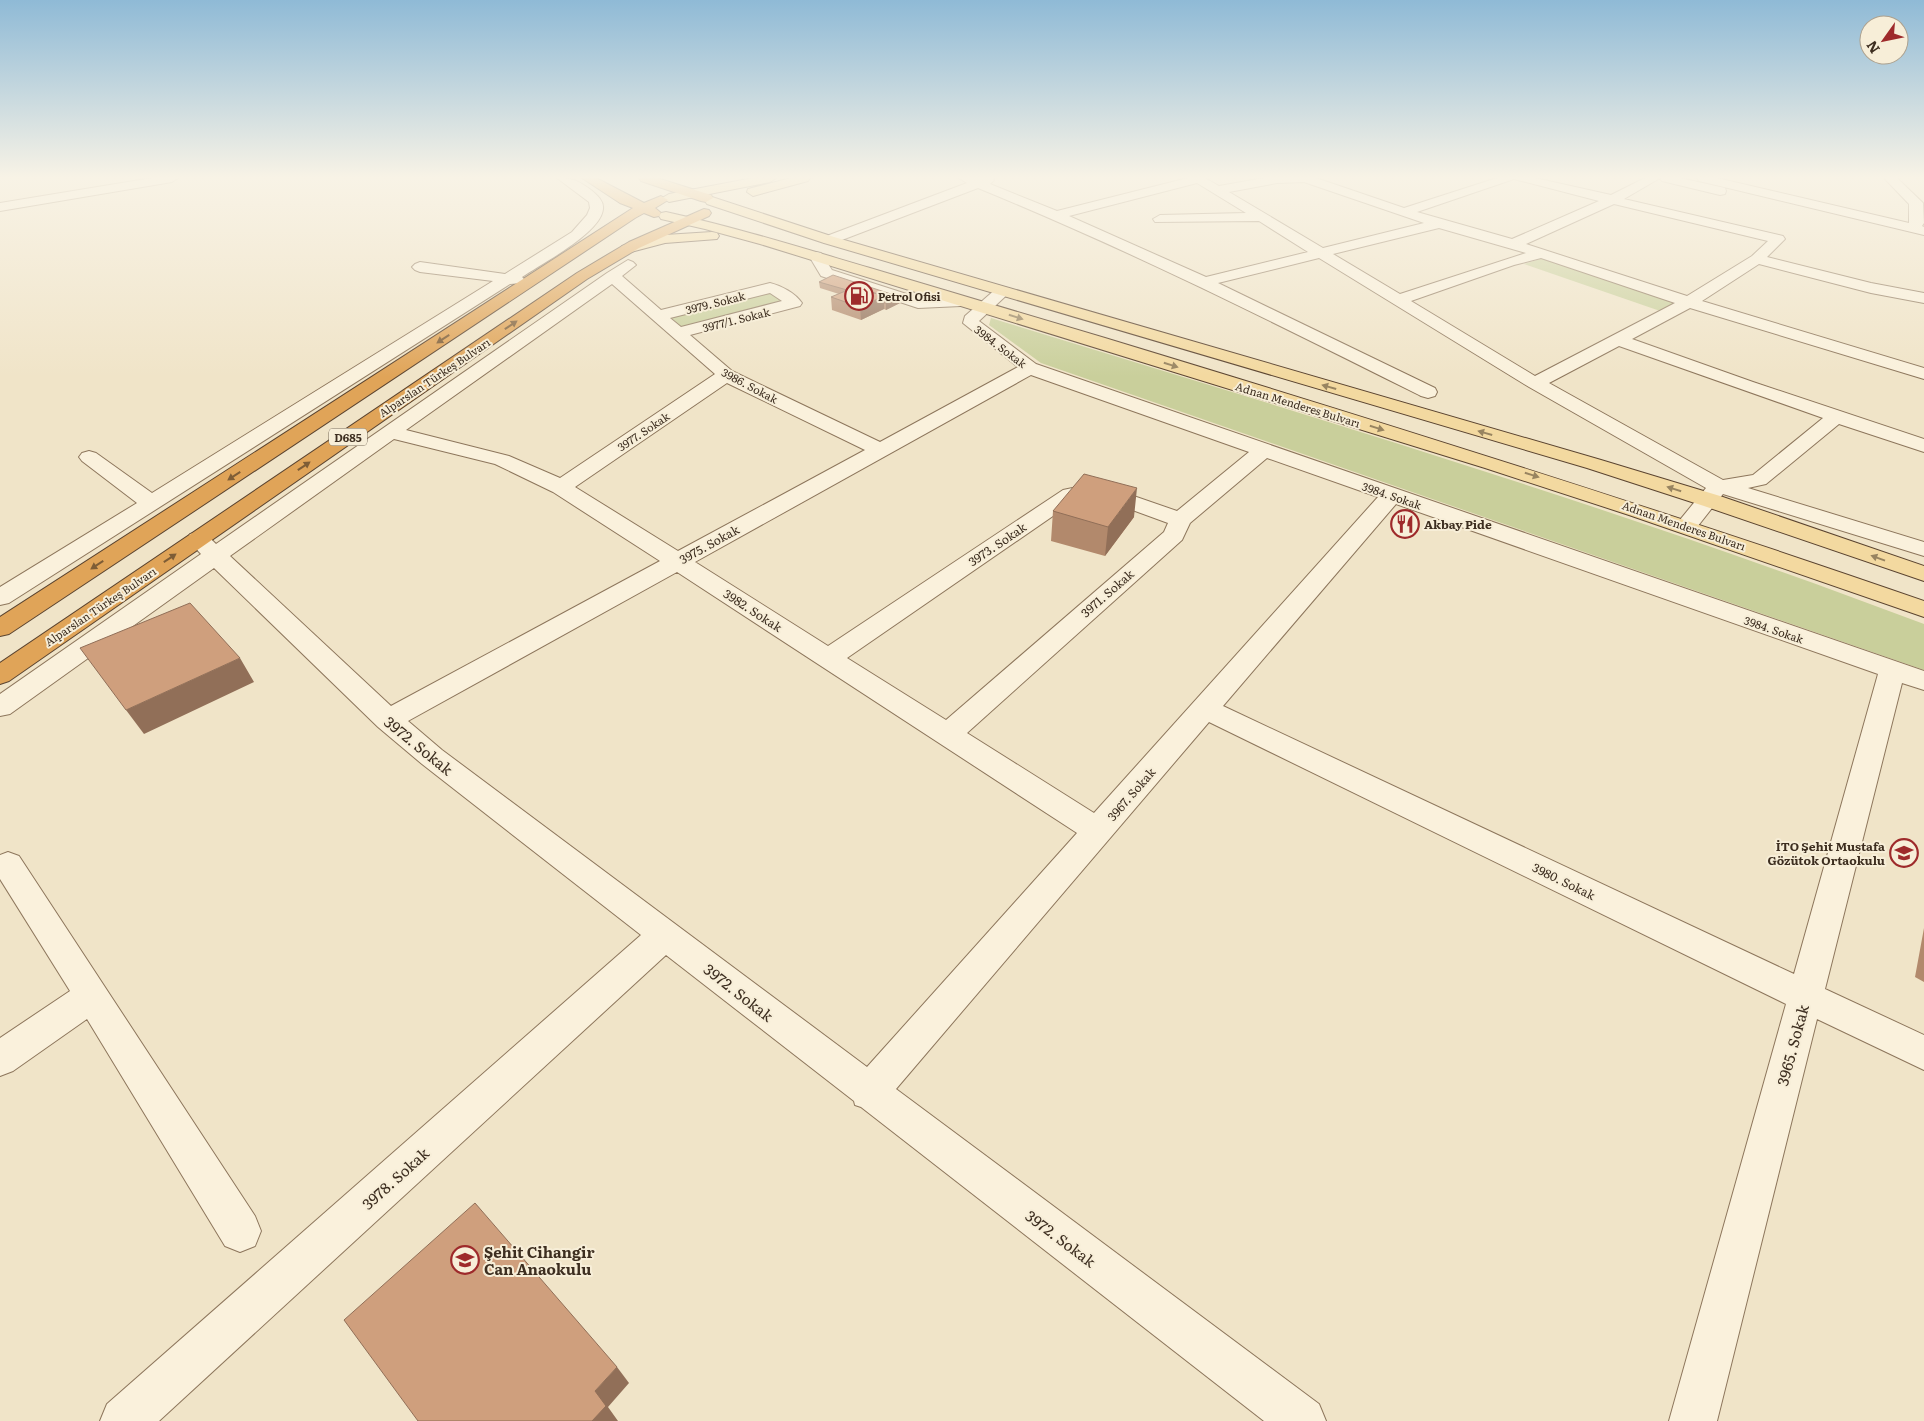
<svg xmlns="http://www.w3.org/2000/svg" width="1924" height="1421" viewBox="0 0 1924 1421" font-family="Literata,serif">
<rect width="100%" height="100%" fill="#f0e4c8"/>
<path fill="#c9cf9b" d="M1543,258L1681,304L1663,312L1524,264Z
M770,291L787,303L684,329L668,315Z
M991,318C1304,414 1618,508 1924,624V670L1041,363L989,325Z"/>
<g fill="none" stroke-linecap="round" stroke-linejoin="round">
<defs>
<path id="minor" d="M152,178H178L172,182L0,211V203Z
M557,178C571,177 580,182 591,190C597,195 604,201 603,209C601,233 541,264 522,277L525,280L522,283L510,284L9,603L0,605V587L137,503L82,461L79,457L82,453L89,451L96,453L152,493L493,281L420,272L415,270L412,267L415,264L420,262L505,274L572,232L587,215L590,208L589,202Z
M959,178H993L994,180L990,184L1057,211L1188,178H1205L1219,186L1264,178H1316L1404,208L1497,178H1535L1611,195L1645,178H1680L1725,188L1726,191L1725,194L1720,195L1662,181L1660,178L1624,199L1783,236L1785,239L1767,257L1871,283L1924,293V303L1871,293L1759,264L1702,301L1924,368V379L1690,308L1632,339L1753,382L1924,439V452L1839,424L1766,484L1748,488L1924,542V556L1723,494L1694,531L1686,533L1678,531L1675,526L1706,488L1529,387L1319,258L1218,283L1435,388L1437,392L1435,396L1428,398L1421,396C1275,323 1130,250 978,188L834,243H824L822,240L824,237L967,183ZM1514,179L1599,201L1512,239L1417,212ZM1304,182L1424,223L1323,248L1229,192L1277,183ZM1197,183L1246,213L1160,215L1153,219L1155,222L1259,221L1308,252L1206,277L1069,216ZM1614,204L1768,241L1752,256L1687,296L1526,244ZM1439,228L1526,253L1400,294L1333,254ZM1541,258L1675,303L1535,376L1411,301L1514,265ZM1619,346L1823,418L1753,475L1723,480L1549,383Z
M1697,178H1717L1909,223V204L1884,178H1897L1923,203L1924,223L1922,226L1924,227V235L1699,181Z
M816,252L821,253L832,270L919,298L961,296L967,298L969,301L967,304L961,306L918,308L821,276L809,256L811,253Z
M628,260L633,262L636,265L622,276L661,310L770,283C782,286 795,293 802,303L800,306L690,335L732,371L880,442L1018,367L963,323L965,316L997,288H1009L1011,291L979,321L1036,364L1924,671V690L1902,683L1825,989L1924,1035V1070L1817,1019L1717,1421H1669L1786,1004L1209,722L896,1089L1319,1404L1326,1421H1264L861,1107L855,1105L854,1101L666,955L159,1421H100L107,1404L641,935L422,764L378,727L214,568L10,714L0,716V694L201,554L187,539L190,534C202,531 207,535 216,544L607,273ZM612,284L715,374L560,478L509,456L406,430ZM770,293L782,301L681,327L670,318ZM1031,375L1249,452L1177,511L1096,483L1063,490L828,646L695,562ZM727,383L865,450L678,551L575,487ZM394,439L495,464L553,492L660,561L391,706L230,556ZM1267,458L1378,497L1094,813L967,733L1182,540L1190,523ZM1094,496L1168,523L1164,532L946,720L847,658L1066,507L1078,500ZM1396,504L1878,674L1794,974L1223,706ZM677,572L1077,833L867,1067L442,750L408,721Z
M8,852L19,856L255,1216L261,1231L255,1246L240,1252L225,1246L87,1019L13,1071L0,1076V1038L70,991L0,879V855Z"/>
<path id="major" d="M753,178H776L770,182L669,202L662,198L669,194Z
M791,178H810L808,181L753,196L747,192L748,189Z
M712,197L834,237L1601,460L1720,496L1924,566V581L1704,506L1587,468L824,243L707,204L705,201L707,198Z
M666,212C735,227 802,248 870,268C948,291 1027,315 1105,338C1379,421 1653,507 1924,601V617L1629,515L1485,468L760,244L705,229L661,219L659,216L661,213Z
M712,232L717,233L719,236L717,239L665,243L627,253L622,252L620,249L622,246L665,235Z"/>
<path id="highway" d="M582,178H596L644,203L661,196L668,200L655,208L661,213L659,216L654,217L644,213L635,218L9,634L0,636V617L633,208L620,203Z
M639,178H657L711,195L713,198L706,202L701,201L641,181Z
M704,209L709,210L711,213L709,216L639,248L587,279L9,681L0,684V663L577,273L629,242Z"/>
</defs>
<use href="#minor" stroke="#8d765c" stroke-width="2"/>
<use href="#major" stroke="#5b4430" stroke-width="2"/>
<use href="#highway" stroke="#5b4430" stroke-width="2"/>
<use href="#minor" fill="#faf1dc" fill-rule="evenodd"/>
<use href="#major" fill="#f3d9a0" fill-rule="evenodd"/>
<use href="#highway" fill="#e0a458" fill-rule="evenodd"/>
</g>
<path fill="#b2896c" d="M819,282L900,297V303L886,310L884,309L861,320L832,310L831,297L839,294L820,288Z
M1053,511L1134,517L1105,556L1051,541Z
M1924,928V982L1915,977Z"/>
<path fill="#916f58" d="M884,296V309L861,320L860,307Z
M900,297V303L886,310V303Z
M1137,488L1134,517L1105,556L1108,527Z
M240,658L254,682L144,734L126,710Z
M617,1367L629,1383L608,1407L618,1421H592L595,1391Z"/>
<path fill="#cf9f7d" stroke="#916f58" d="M833,275L900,297L886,303H884V296L855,287L847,290L819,282Z
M855,287L884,296L860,307L831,297Z
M1084,474L1137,488L1108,527L1053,511Z
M190,603L240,658L126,710L80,648Z
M475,1203L617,1367L595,1391L606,1406L592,1421H418L344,1320Z"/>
<defs><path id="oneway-solid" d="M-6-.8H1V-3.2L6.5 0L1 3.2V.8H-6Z" transform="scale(1.25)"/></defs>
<g fill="#988460">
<use href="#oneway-solid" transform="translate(1016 317) rotate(17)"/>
<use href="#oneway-solid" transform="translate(1171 365) rotate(17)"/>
<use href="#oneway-solid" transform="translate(1329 387) rotate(-164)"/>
<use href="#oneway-solid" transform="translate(1377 428) rotate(17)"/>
<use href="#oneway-solid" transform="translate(1485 433) rotate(-164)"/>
<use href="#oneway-solid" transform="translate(1532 475) rotate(17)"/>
<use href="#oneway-solid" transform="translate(1674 489) rotate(-163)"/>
<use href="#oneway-solid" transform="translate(1878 558) rotate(-160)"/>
</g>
<g fill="#7e5d36">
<use href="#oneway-solid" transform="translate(511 325) rotate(-34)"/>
<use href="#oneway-solid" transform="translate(443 339) rotate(147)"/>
<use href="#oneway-solid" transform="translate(304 466) rotate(-34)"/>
<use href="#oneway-solid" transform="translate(234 476) rotate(147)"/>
<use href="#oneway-solid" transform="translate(170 558) rotate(-34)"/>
<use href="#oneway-solid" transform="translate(97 565) rotate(147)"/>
</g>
<linearGradient id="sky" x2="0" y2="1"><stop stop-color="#8fbad6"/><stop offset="0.47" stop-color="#f8f3e6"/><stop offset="1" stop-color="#f8f3e6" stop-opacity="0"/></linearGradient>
<rect width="1924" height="377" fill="url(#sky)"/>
<defs>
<symbol id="fuel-ring" viewBox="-11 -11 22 22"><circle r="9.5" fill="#f7eed8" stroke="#9e2a2b" stroke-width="1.5"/><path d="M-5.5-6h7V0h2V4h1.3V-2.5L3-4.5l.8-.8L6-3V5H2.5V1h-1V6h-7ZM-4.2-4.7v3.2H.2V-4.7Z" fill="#9e2a2b"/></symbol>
<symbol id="restaurant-ring" viewBox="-11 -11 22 22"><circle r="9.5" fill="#f7eed8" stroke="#9e2a2b" stroke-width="1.5"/><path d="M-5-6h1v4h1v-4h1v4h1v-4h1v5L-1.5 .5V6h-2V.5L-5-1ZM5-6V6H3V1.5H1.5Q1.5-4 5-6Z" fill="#9e2a2b"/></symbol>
<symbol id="school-ring" viewBox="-11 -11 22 22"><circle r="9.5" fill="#f7eed8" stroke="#9e2a2b" stroke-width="1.5"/><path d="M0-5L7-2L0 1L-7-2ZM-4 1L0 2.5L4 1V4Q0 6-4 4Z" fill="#9e2a2b"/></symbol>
</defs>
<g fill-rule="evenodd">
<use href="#fuel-ring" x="843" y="280" width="32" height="32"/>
<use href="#restaurant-ring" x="1389" y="508" width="32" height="32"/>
<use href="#school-ring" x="1888" y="837" width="32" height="32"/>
<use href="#school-ring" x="449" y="1244" width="32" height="32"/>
</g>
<g text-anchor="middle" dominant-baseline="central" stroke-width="4" stroke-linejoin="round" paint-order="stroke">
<g font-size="11" font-weight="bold" fill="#3d2e20" stroke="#f7eed8" text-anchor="start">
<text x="878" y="296">Petrol Ofisi</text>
</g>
<g font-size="11" fill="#3d2e20" stroke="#f7eed8">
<text transform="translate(715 302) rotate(-14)">3979. Sokak</text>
<text transform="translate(736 319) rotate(-14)">3977/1. Sokak</text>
<text transform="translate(1001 346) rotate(37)">3984. Sokak</text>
<text transform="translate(434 377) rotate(-34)">Alparslan Türkeş Bulvarı</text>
<text transform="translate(750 385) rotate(28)">3986. Sokak</text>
<text transform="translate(1298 404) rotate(17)">Adnan Menderes Bulvarı</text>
<text transform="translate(643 431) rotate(-34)">3977. Sokak</text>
<text transform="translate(1392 495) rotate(19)">3984. Sokak</text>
<text transform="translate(1684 525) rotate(19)">Adnan Menderes Bulvarı</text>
<text transform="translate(100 606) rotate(-34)">Alparslan Türkeş Bulvarı</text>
<text transform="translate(1774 629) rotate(19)">3984. Sokak</text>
</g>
<rect fill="#f7eed8" stroke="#756857" stroke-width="1" x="329" y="428.5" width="38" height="17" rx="4"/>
<g font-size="11" font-weight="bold" fill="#3d2e20">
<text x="348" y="437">D685</text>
</g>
<g font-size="12" font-weight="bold" fill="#3d2e20" stroke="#f7eed8" text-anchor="start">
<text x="1424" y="524">Akbay Pide</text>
<text x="1885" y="846" text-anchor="end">İTO Şehit Mustafa<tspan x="1885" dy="14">Gözütok Ortaokulu</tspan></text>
</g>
<g font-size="12" fill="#3d2e20" stroke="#f7eed8">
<text transform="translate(709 544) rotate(-29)">3975. Sokak</text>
<text transform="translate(997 544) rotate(-34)">3973. Sokak</text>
<text transform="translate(1107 593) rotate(-41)">3971. Sokak</text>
<text transform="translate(753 610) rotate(33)">3982. Sokak</text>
<text transform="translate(1131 794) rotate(-49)">3967. Sokak</text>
<text transform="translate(1564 881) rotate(26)">3980. Sokak</text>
</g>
<g font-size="15" fill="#3d2e20" stroke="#f7eed8">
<text transform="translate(419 745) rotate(39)">3972. Sokak</text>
<text transform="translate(739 992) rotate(38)">3972. Sokak</text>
<text transform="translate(1792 1045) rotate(-75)">3965. Sokak</text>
<text transform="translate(395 1178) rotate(-42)">3978. Sokak</text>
<text transform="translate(1061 1238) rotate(37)">3972. Sokak</text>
</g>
<g font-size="15" font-weight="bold" fill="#3d2e20" stroke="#f7eed8" text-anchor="start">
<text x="484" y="1251">Şehit Cihangir<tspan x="484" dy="17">Can Anaokulu</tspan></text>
</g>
</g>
<g transform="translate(1884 40) rotate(237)"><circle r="24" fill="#f7eed8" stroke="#ada18e"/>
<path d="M0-4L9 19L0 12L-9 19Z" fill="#9e2a2b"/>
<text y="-8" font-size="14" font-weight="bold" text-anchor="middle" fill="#3d2e20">N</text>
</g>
</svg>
